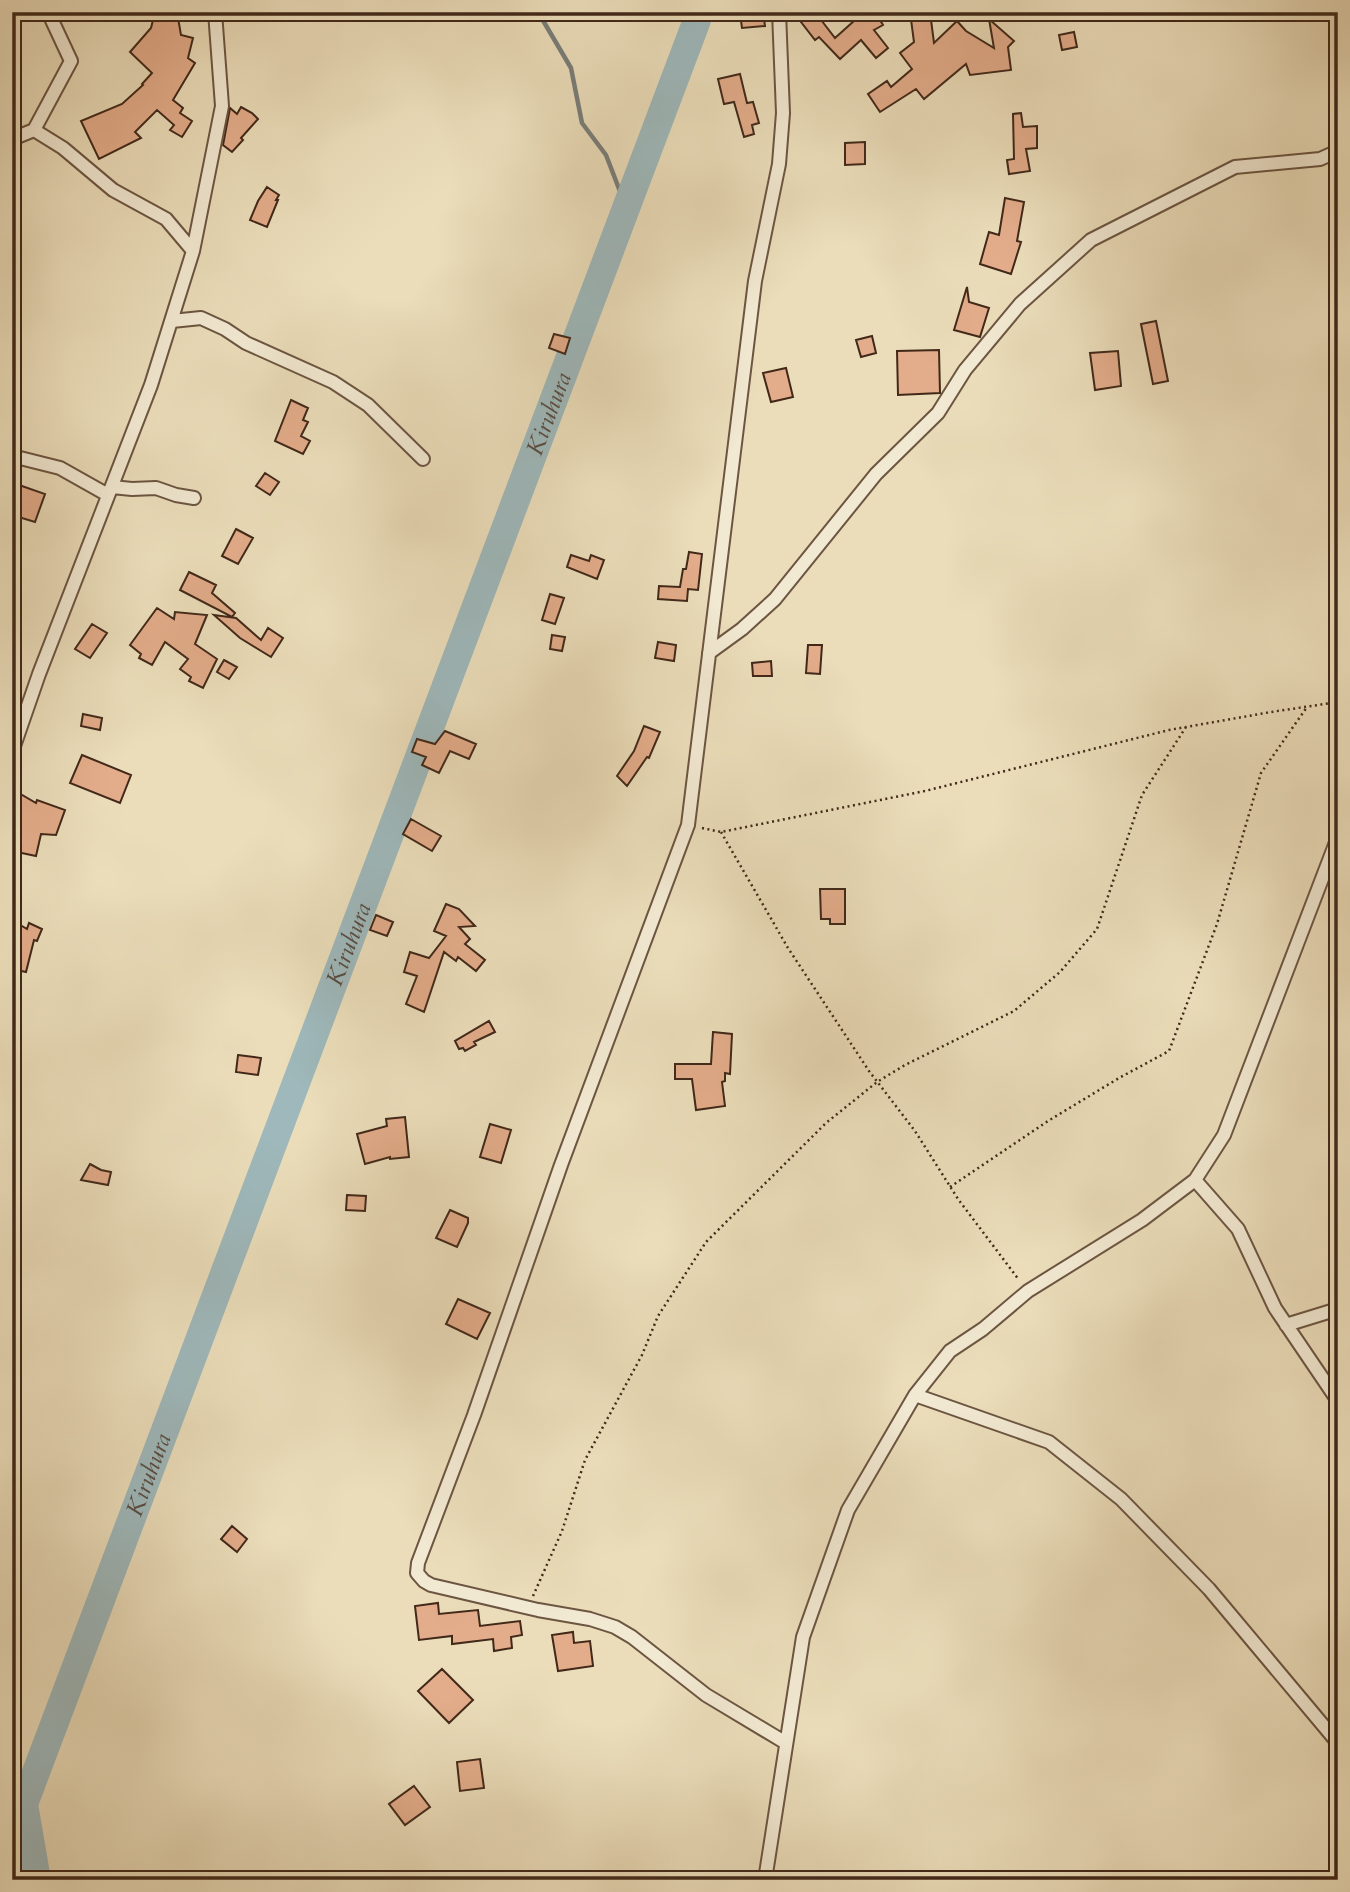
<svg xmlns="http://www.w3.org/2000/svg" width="1350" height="1892" viewBox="0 0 1350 1892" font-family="Cardo,serif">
<rect width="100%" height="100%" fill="#ebddba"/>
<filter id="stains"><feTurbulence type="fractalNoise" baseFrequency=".00286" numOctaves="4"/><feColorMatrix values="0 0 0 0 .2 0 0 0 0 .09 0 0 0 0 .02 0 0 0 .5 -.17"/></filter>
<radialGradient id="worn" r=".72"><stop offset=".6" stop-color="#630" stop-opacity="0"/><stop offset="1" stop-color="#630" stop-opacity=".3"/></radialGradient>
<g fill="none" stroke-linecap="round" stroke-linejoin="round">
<path stroke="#797e7a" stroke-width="4.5" d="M538,12L571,68L582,123L606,155L626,207"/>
<path stroke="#9eb8bb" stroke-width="28" id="s1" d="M37,1880L24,1804L697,20L696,12"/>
</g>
<path fill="#e3ac8a" stroke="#412819" stroke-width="2" d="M155,12H177L181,35L193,38L188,58L195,63L173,100L183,108L180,113L192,121L182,137L170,130L174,125L157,110L135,132L141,138L99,159L81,121L122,104L143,85L142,84L152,73L130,52L151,28Z
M763,12L765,26L742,28L740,14Z
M815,12L835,38L855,20L850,12H875L883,25L874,30L888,48L876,58L861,40L840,59L819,37L815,40L801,22Z
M910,12H930L934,43L957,21L966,31L994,48L989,19L1014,41L1008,47L1011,70L970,75L966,64L924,99L916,89L880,112L868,94L887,81L891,87L912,69L900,53L914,42Z
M1074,32L1077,47L1062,50L1059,35Z
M740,74L747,103L753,102L759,123L752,125L754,134L744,137L734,102L724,104L718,79Z
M241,107L252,113L258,119L241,138L243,140L232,152L223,145L230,108L237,114Z
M1021,113L1023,127L1037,126V148L1026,149L1030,171L1009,174L1007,160L1014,159L1013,114Z
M865,142V164L845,165V143Z
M267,187L279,195L276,200H278L267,227L250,220L258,201Z
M1005,198L1024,202L1017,241L1021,242L1011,274L980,264L989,232L999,235Z
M967,287L969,302L989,308L980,337L954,330Z
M1156,321L1168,381L1153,384L1141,324Z
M554,334L570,338L565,354L549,348Z
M872,336L876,353L861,357L856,340Z
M939,350L940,393L898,395L897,351Z
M1118,351L1121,386L1095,390L1090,353Z
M786,368L793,397L771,402L763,373Z
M291,400L308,408L303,420L308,422L301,436L310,441L303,454L275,441Z
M265,473L279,482L270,495L256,486Z
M19,485L45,494L35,522L12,515V503Z
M236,529L253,538L238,564L222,556Z
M689,552L702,554L698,590L688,589L687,601L658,599L659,586L680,587L683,569H686Z
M571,555L589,561L591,555L604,560L597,579L567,567Z
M189,572L216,585L212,593L235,613L232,617L180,590Z
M550,594L564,598L555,624L542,620Z
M157,608L174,619L175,612L207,615L195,644L217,659L203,688L189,681L191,677L180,669L188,659L165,642L152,665L139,658L141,654L130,645Z
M214,615L236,618L261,640L268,628L283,638L271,657L240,638Z
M92,624L107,633L90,658L75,649Z
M552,635L565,637L562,651L550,649Z
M658,642L676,645L674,661L655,658Z
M808,645H822L820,674L806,673Z
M224,660L237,667L229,679L217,672Z
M771,661L772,676H753L752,663Z
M83,714L102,718L100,730L81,726Z
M644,726L660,732L649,758L647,757L627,786L617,776L634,751Z
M445,731L476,744L469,759L450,751L439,773L422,765L426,757L412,752L417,739L435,744Z
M82,755L131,775L120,803L70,783Z
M12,789L36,803L37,800L65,810L56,835L41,834L36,856L12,851Z
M411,819L441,836L432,851L403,834Z
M820,889H845V924H830V919H821Z
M446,904L459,909L475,926L459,927L470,939L465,944L485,960L476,971L458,957L456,961L444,952L424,1012L406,1004L417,976L404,972L410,952L429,958L446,936L434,931Z
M376,915L393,922L387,936L370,930Z
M12,920L27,929L29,923L42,929L37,941L34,940L26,972L12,969Z
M489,1021L495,1032L474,1042L476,1045L465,1051L463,1048L459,1049L455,1041Z
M713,1032L732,1034L730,1074L725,1073V1081L722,1082L725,1106L696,1110L692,1079H675V1064H711Z
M238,1055L261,1058L258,1075L236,1072Z
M405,1117L409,1157L390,1159V1157L365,1164L357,1134L387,1126L386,1119Z
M490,1124L511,1130L501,1163L480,1157Z
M90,1164L101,1170L111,1172L108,1185L81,1180Z
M347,1195L366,1196L365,1211L346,1210Z
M450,1210L468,1218V1223L457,1247L436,1238Z
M458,1299L490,1313L477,1339L446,1324Z
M232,1526L247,1539L237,1552L221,1539Z
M438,1603L439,1614L478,1610L480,1626L520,1621L522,1635L511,1637L512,1648L494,1651L493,1639L452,1644V1636L419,1640L415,1606Z
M573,1632L574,1643L590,1641L593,1666L558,1671L552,1635Z
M442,1669L473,1700L449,1723L418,1691Z
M480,1759L484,1788L460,1791L457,1762Z
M414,1786L430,1807L405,1825L389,1804Z"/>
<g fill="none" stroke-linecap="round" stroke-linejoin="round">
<defs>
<path id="street" d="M45,12L50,16L71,61L34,130L63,148L113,190L166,219L193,251
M779,12L783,113L779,164L755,281L688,825L561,1165L474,1415L418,1563L417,1573L424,1581L431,1585L538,1610L590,1619L615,1627L632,1637L706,1695L786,1743
M12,139L34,130
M172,321L201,318L225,329L246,343L333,382L368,405L423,459
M12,456L60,468L108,495
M112,487L132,489L156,488L176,495L194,498
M709,653L742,629L775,599L876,474L938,413L965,370L1020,304L1091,240L1235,167L1320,159L1338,151
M12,752L39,674L151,385L193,251L222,106L215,12
M1195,1180L1238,1229L1275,1308L1338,1401
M1286,1325L1338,1309
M915,1395L1049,1442L1121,1499L1209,1589L1338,1743
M765,1880L803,1637L848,1510L915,1395L950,1351L983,1329L1028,1291L1142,1220L1195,1180L1224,1135L1338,837"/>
</defs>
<use href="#street" stroke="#6c5541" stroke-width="16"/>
<path stroke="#412819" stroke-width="2.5" stroke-dasharray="2 3.5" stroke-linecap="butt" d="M702,828L721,832L925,791L1169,730L1271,712L1338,702
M721,832L788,948L869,1071L915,1131L958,1199L1019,1280
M950,1187L1048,1121L1119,1078L1169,1051L1217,924L1261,773L1307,707
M533,1596L562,1531L585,1460L642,1355L658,1316L706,1242L826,1123L877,1082L905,1065L1014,1011L1060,972L1097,929L1142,795L1186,727"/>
<use href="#street" stroke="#f2e9d2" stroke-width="12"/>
</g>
<g text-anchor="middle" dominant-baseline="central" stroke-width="5" stroke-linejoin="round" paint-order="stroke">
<g font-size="24" font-style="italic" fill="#584c42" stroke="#f2e9d2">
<text stroke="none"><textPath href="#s1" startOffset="1563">Kiruhura</textPath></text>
<text stroke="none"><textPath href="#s1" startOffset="996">Kiruhura</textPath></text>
<text stroke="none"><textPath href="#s1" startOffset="429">Kiruhura</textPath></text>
</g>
</g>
<rect width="1350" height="1892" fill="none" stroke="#ebddba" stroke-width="42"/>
<rect x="14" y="14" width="1322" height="1864" fill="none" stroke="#412819" stroke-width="3.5"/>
<rect x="21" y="21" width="1308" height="1850" fill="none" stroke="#412819" stroke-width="2"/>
<rect width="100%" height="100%" filter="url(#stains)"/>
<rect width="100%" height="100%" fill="url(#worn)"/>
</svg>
